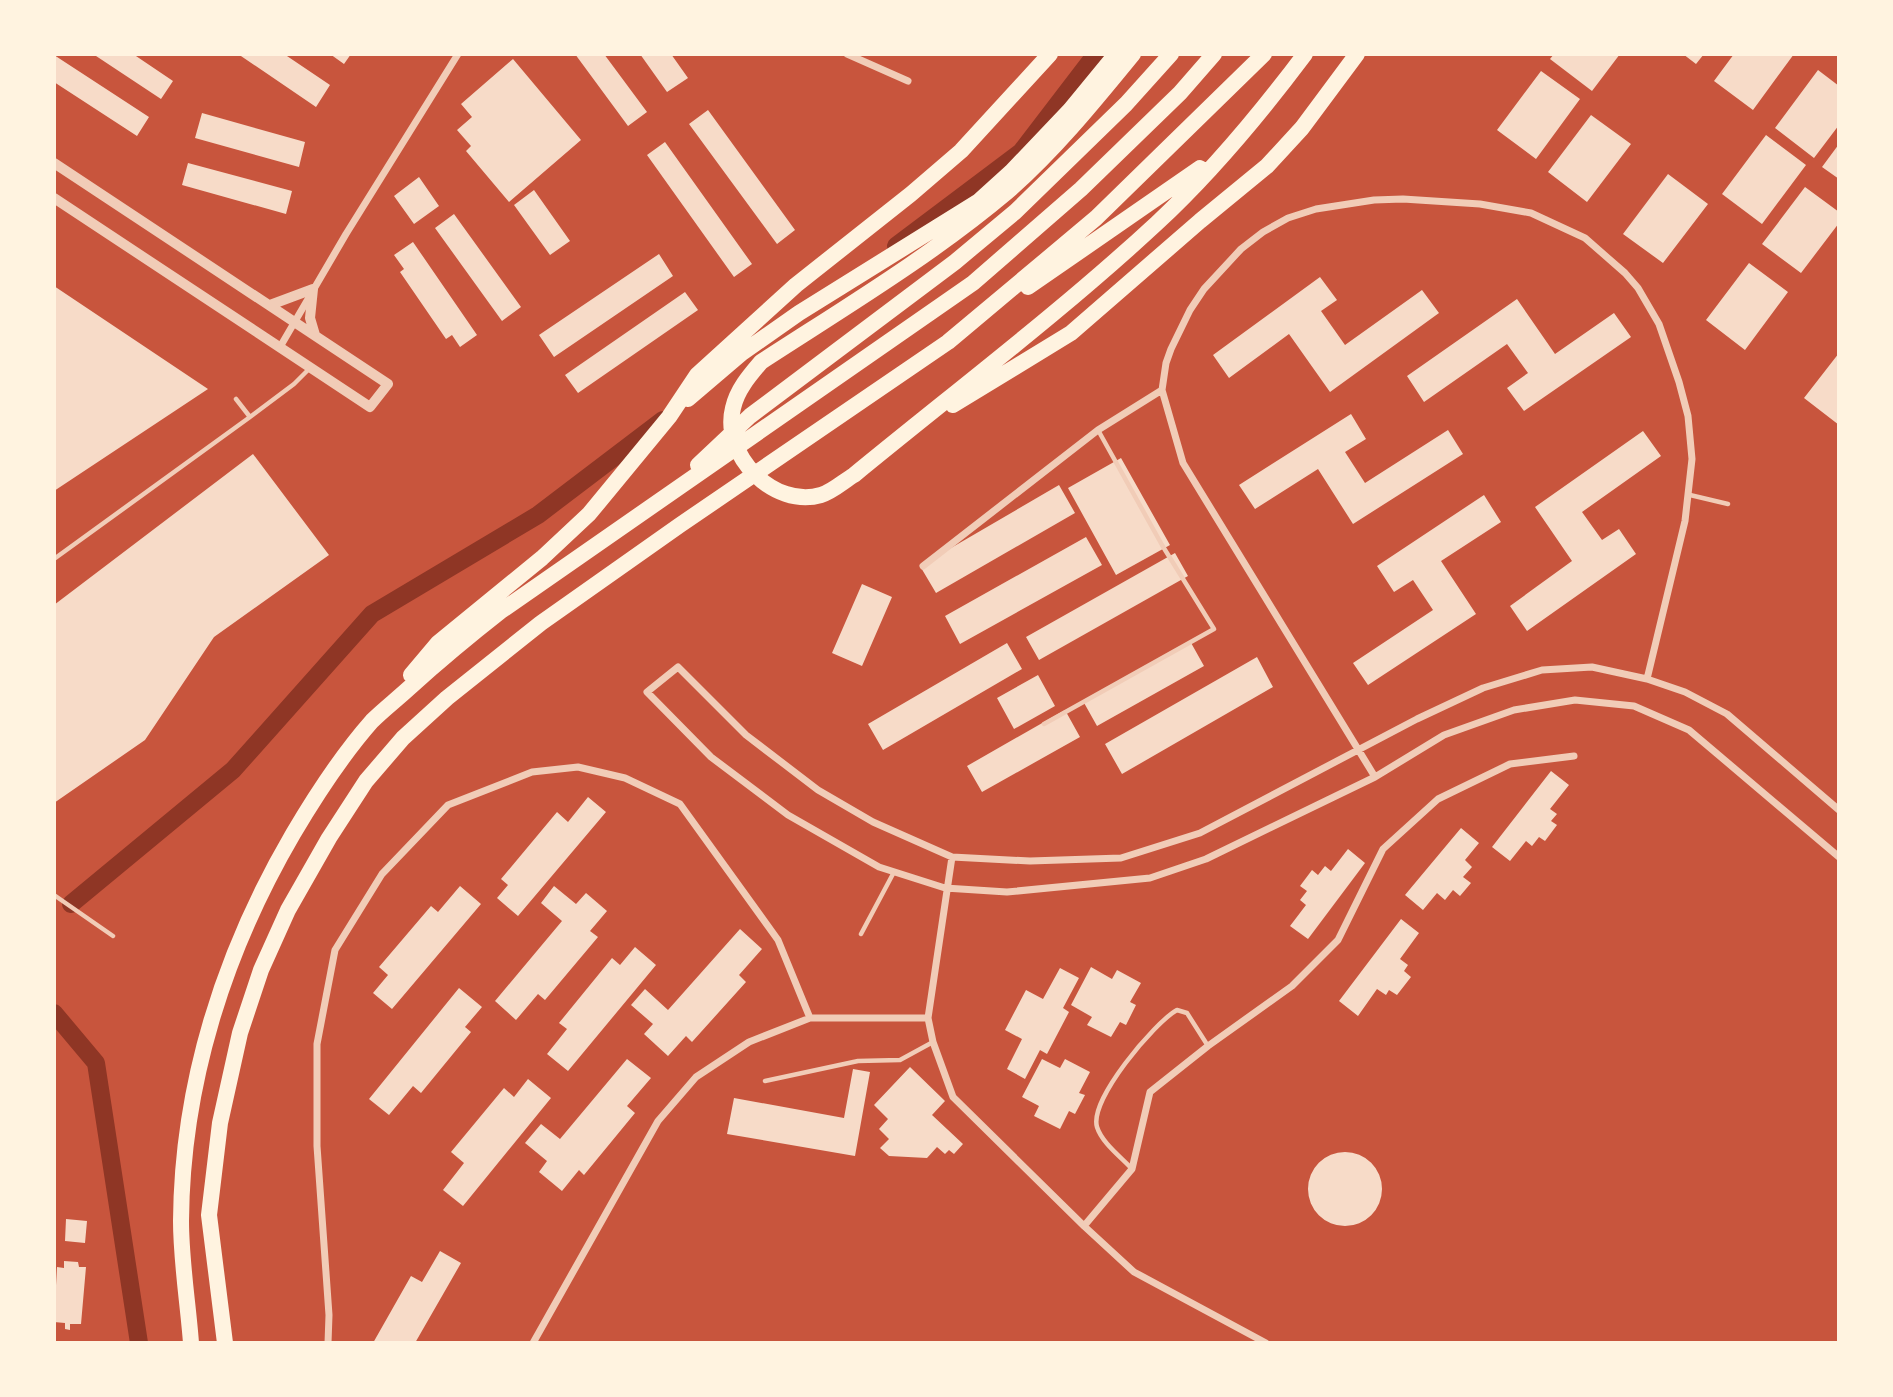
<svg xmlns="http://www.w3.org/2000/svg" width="1893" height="1397" viewBox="0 0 1893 1397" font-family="'Fira Sans',sans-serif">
<rect width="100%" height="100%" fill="#c8553d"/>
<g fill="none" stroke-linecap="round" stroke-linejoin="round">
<path stroke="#8f3625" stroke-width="18" d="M896,246L1021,152L1096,54
M71,904L233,770L372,614L538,515L663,420
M54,1013L96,1063L139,1343"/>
</g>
<path fill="#f7dbc8" d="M93,54H133L173,81L161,99Z
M238,54H284L330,85L316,107Z
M330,54H351L344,64Z
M575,54H604L647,112L628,126Z
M640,54H671L688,78L667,92Z
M1554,54H1620L1592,91L1550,59Z
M1683,54H1704L1696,64Z
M1734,54H1794L1753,110L1714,81Z
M54,55L149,117L137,136L54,82Z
M513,59L581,140L509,202L466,151L471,146L457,130L472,117L461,104Z
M1818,70L1839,86V125L1814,158L1775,128Z
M1541,71L1580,99L1536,159L1497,130Z
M708,110L795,230L777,244L689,124Z
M202,113L305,142L299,167L195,138Z
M1591,115L1631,144L1587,202L1548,172Z
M1766,135L1806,165L1762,224L1722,194Z
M665,142L752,264L734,277L647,155Z
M1839,144V179L1822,167Z
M188,163L292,191L286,214L182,185Z
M1668,174L1708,204L1663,263L1623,234Z
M419,177L439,206L414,224L394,196Z
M1805,187L1839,212V223L1801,273L1762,244Z
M534,190L570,241L550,255L514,205Z
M454,214L521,307L502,321L435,228Z
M413,242L477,335L460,347L452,335L446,339L400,272L404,269L394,255Z
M659,254L673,276L554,357L539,335Z
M1749,263L1788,292L1745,350L1706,320Z
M1320,277L1337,300L1321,311L1345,345L1422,290L1439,313L1330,392L1289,334L1229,378L1213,355Z
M54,286L208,389L54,491Z
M685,292L698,310L578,393L565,375Z
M1517,299L1555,354L1614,313L1631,337L1524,411L1507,388L1528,373L1507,344L1424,402L1407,376Z
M1839,353V425L1804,398Z
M1351,414L1366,439L1345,452L1365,483L1448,430L1463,454L1353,524L1318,469L1255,509L1239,485Z
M1643,431L1661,456L1582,512L1602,540L1619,529L1636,554L1527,631L1510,606L1572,561L1535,507Z
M253,454L329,555L214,637L145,740L54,803V605Z
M1121,458L1170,545L1116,575L1068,488Z
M1059,485L1075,513L936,593L920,566Z
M1484,495L1501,522L1441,561L1476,614L1368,685L1353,663L1433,610L1413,580L1394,592L1377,566Z
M1086,537L1102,565L960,644L945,616Z
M1175,553L1188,576L1039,660L1026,637Z
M862,584L892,597L862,666L832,653Z
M1190,641L1204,666L1097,726L1083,701Z
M1007,643L1022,669L883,750L868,724Z
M1257,657L1273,687L1122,774L1105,744Z
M1038,675L1055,706L1014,729L997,698Z
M1065,710L1080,737L982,792L967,766Z
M1551,771L1569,785L1550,809L1557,814L1551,821L1557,825L1545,841L1539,837L1532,846L1526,841L1510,861L1492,847Z
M588,797L606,812L518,916L497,898L508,885L501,879L557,812L568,822Z
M1461,828L1479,843L1465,860L1472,867L1463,877L1471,883L1460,896L1453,890L1445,900L1437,893L1423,910L1405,895Z
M1348,849L1365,863L1308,939L1290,926L1306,905L1300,900L1307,891L1300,886L1312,870L1318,875L1325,866L1331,871Z
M460,886L481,904L392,1009L373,993L388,975L379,967L431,906L438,912Z
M554,886L576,904L586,893L607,911L590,931L598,937L545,1000L538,994L516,1020L495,1001L562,921L541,903Z
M1401,919L1419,933L1400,959L1408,965L1404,971L1411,977L1397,995L1389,990L1386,995L1377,989L1358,1016L1339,1001Z
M740,929L762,949L739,975L746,982L692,1042L686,1036L668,1056L644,1034L653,1024L631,1005L645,989L668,1010Z
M635,947L656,965L568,1071L547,1054L567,1029L559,1023L612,958L620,965Z
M1091,967L1112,979L1117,970L1141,983L1130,1002L1136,1005L1126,1025L1120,1022L1111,1037L1087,1025L1092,1017L1071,1005Z
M1060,968L1079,978L1063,1008L1069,1012L1047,1054L1040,1050L1025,1079L1007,1069L1022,1039L1005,1030L1026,990L1043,999Z
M459,988L482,1007L465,1027L471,1032L421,1093L413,1086L389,1115L369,1099Z
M627,1059L651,1078L627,1106L635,1113L584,1175L579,1170L562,1191L539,1172L547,1161L525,1143L541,1124L560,1139Z
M1042,1059L1060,1068L1065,1059L1090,1072L1079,1093L1085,1095L1075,1114L1069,1111L1060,1129L1034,1116L1039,1106L1022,1097Z
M910,1067L945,1101L932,1115L963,1144L954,1154L949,1150L945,1154L937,1147L927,1158L889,1156L880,1148L889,1139L879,1129L888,1119L874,1105Z
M853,1069L870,1072L855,1156L727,1134L734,1098L844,1118Z
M528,1079L551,1098L463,1206L443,1190L464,1163L451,1152L504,1088L514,1097Z
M1308 1189a37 37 0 1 1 74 0a37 37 0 1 1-74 0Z
M66,1219L87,1221L85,1243L65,1241Z
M440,1251L461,1263L415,1343H373L411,1276L422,1282Z
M64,1261L78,1262L79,1267H86L81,1324H70V1330L65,1329V1323L54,1322L57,1267L64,1268Z"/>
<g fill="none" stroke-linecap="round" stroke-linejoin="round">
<path stroke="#f1ccb7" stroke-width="4.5" d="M236,399L250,417
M1690,495L1728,504
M54,559L250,417L294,384L310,368
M1044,724L1214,629L1162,545L1098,430
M54,895L113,936
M861,934L894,872
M765,1081L858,1061L900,1060L933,1042
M1132,1169C1121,1157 1102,1143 1097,1127C1089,1100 1154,1023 1177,1010L1187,1013L1208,1046"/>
<path stroke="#f1ccb7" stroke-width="7" d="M847,54L908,81
M280,347L346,234L458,54
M923,566L1098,430L1162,390
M1375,777L1183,463L1162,390L1166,363L1171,349L1190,310L1204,289L1241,249L1263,232L1288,218L1316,209L1374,200L1403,199L1480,204L1531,213L1585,238L1625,273L1638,288L1659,324L1679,382L1688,416L1692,459L1685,521L1647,679
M1839,810L1727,714L1685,692L1647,679L1592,667L1542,670L1483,688L1417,719L1200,833L1121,858L1030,861L952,857L873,822L818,790L746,735L678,667L647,692L711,757L788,815L879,867L945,888L1007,892L1150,878L1206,859L1375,777L1444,735L1514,710L1575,700L1634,706L1689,730L1839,857
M952,857L928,1018L933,1042L953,1097L1084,1226L1134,1272L1266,1343
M1084,1226L1132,1169L1150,1092L1208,1046L1292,986L1338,940L1383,849L1438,799L1510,764L1574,756
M328,1343L329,1315L317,1146V1044L335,950L382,874L448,805L532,772L578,767L625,778L680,804L778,940L810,1018
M533,1343L658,1121L696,1077L749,1042L810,1018H928"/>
<path stroke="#f1ccb7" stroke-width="10" d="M54,163L388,384L370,407L54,198
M313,289L310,318L315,335
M270,305L313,289"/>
<path stroke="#fff3e0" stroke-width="16" d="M1133,54C1093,103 1054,151 1007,192C931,256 844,308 761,362C749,376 737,390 733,408C721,455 774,509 821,495C832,492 844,481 854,475C955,392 1061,312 1157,223C1212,172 1260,114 1305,54
M1028,287L1200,168
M688,399L742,353L799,313L979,201L1011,172L1070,110L1116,54
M953,405L1071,333L1200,221L1267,166L1302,128L1357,54
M698,465L750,416L955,262L1015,212L1126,104L1171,54
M411,675L438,643L542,558L589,514L669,417L697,375L796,285L911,194L961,151L1050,54
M191,1343C188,1303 181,1261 181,1221C182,1084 224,952 293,834C316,795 342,755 372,721C383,710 396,700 408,689C438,662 469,636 501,611L973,283L1081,189L1180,93L1214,54
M225,1343L209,1215L220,1123L240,1033L261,970L288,910L329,838L366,781L403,738L447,698L541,623L680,525L948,342L1096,218L1264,54"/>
</g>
<rect width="1893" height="1397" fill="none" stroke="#fff3e0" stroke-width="112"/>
</svg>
